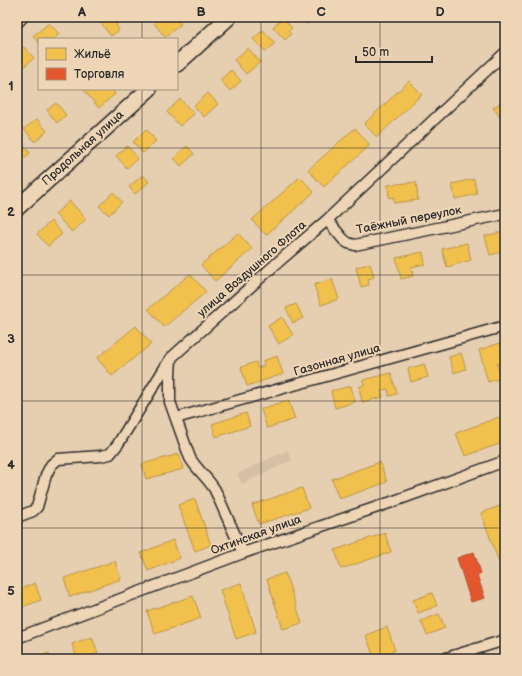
<svg xmlns="http://www.w3.org/2000/svg" width="522" height="676" viewBox="0 0 522 676" font-family="'Balsamiq Sans',sans-serif">
<rect width="100%" height="100%" fill="#e6ceb0"/>
<filter id="ink" filterUnits="userSpaceOnUse"><feTurbulence type="fractalNoise" baseFrequency=".025" numOctaves="2"/><feDisplacementMap in="SourceGraphic" scale="8" xChannelSelector="R" yChannelSelector="G"/><feConvolveMatrix kernelMatrix="1 2 1 2 8 2 1 2 1" color-interpolation-filters="sRGB"/></filter>
<g filter="url(#ink)">
<path fill="#d6c0a5" d="M288,450L292,460L242,484L237,474Z"/>
<path fill="#f2c14e" stroke="#b69444" d="M96,17H115L119,22L116,25L119,30L111,36Z
M161,17H175L181,24L165,37L154,23Z
M301,17H315L307,24Z
M283,18L292,28L288,31L291,34L285,40L273,27Z
M49,23L59,34L54,39H39V43L33,36Z
M263,30L275,43L266,52L253,39Z
M24,47L34,58L19,71L17,68V53Z
M248,48L260,62L246,74L234,60Z
M231,70L241,81L230,91L220,80Z
M409,81L422,94L377,137L364,124Z
M83,89H111L115,94L99,108Z
M208,93L218,104L204,117L194,106Z
M180,99L194,114L180,126L167,112Z
M505,99V115L501,118L493,108Z
M56,103L66,115L57,123L47,110Z
M37,119L47,131L35,142L24,129Z
M355,128L370,145L324,187L308,170Z
M146,129L156,141L143,153L133,142Z
M17,138L30,153L17,164Z
M127,146L138,158L127,168L116,156Z
M187,146L194,154L181,166L174,158Z
M143,175L149,182L135,194L129,187Z
M300,177L314,192L266,235L252,220Z
M474,179L477,194L455,199L452,184Z
M416,182L418,200L394,203V197L389,198L388,185Z
M113,192L122,202L109,215L99,206Z
M70,201L86,219L72,232L55,214Z
M51,221L62,234L48,246L37,234Z
M505,231V251L490,255L485,236Z
M238,233L252,249L215,281L201,265Z
M467,243L471,260L447,267L442,249Z
M423,252L425,264L411,267L413,276L401,279L396,258Z
M370,264L374,277L368,279L369,285L361,287L356,267Z
M190,274L206,292L164,327L148,309Z
M332,279L339,299L321,305L314,285Z
M296,304L303,318L293,323L286,308Z
M282,317L293,335L279,344L268,326Z
M136,326L151,344L112,376L97,358Z
M500,343L505,360V361L497,364L501,378L488,382L479,350Z
M461,353L466,369L454,373L449,357Z
M277,356L283,374L247,386L241,367L256,362L257,368L264,366L263,361Z
M424,364L428,377L411,382L408,369Z
M391,373L397,394L389,396L388,389L381,391L383,397L362,402L359,387L364,385L363,380Z
M351,386L355,402L335,408L331,391Z
M288,400L295,419L267,428L261,409Z
M246,413L250,426L216,437L212,424Z
M505,415V442L465,456L456,433Z
M179,454L183,469L146,479L142,464Z
M380,462L387,482L339,499L332,479Z
M302,488L309,508L259,524L252,505Z
M195,499L211,545L195,551L178,505Z
M505,504V563L500,565L481,513Z
M385,533L391,552L341,569L335,550Z
M173,540L180,558L148,571L141,553Z
M115,561L121,579L70,597L64,578Z
M285,573L302,623L283,629L267,579Z
M35,583L41,600L17,609V590Z
M241,583L256,632L236,639L220,590Z
M432,593L437,606L418,613L413,600Z
M193,596L201,618L155,634L147,611Z
M439,614L445,628L427,635L421,621Z
M387,627L395,650L374,658L366,635Z
M92,637L98,653L80,659H77L72,644Z
M49,653L51,659H29Z
M505,656V659H495Z"/>
<path fill="#e4572e" stroke="#ac4a2d" d="M474,552L481,573L477,575L485,598L471,602L457,558Z"/>
<g fill="none" stroke-linecap="round" stroke-linejoin="round">
<defs>
<path id="street" d="M17,23L23,17
M327,220L343,239L348,243L355,245L505,214
M176,418L505,326
M17,517L33,511L37,507L46,475L51,465L58,459L101,456L110,454L118,444L169,361
M243,553L215,490C208,478 197,470 190,458L170,402V375L171,358L277,263L327,220L505,53
M17,638L243,553L389,503L505,461
M443,659L505,640"/>
<path id="secondary" d="M177,64L229,17
M17,208L149,89"/>
</defs>
<use href="#street" stroke="#2b2b2b" stroke-width="13"/>
<use href="#secondary" stroke="#2b2b2b" stroke-width="18"/>
<use href="#street" stroke="#eed5b6" stroke-width="10"/>
<use href="#secondary" stroke="#eed5b6" stroke-width="15"/>
</g>
</g>
<path fill="none" stroke="#2b2b2b" stroke-width="1" stroke-opacity="0.55" d="M142,17V39M261,17V659M380,17V659M142,89V659M17,148H505M17,275H505M17,401H505M17,528H505"/>
<g text-anchor="middle" dominant-baseline="central" stroke-width="4" stroke-linejoin="round" paint-order="stroke">
<g font-size="12" fill="#2b2b2b" stroke="#eed5b6">
<text transform="translate(83 148) rotate(-42)">Продольная улица</text>
<text transform="translate(409 220) rotate(-11)">Таёжный переулок</text>
<text transform="translate(252 269) rotate(-41)">улица Воздушного Флота</text>
<text transform="translate(337 360) rotate(-16)">Газонная улица</text>
<text transform="translate(256 535) rotate(-20)">Охтинская улица</text>
</g>
</g>
<rect width="522" height="676" fill="none" stroke="#eed5b6" stroke-width="44"/>
<rect x="38" y="38" width="140" height="52" fill="#eed5b6" stroke="#a0917e"/>
<rect x="46" y="48" width="20" height="12" fill="#f2c14e" stroke="#a0917e"/>
<text x="74" y="58" font-size="12" fill="#2b2b2b">Жильё</text>
<rect x="46" y="68" width="20" height="12" fill="#e4572e" stroke="#a0917e"/>
<text x="74" y="78" font-size="12" fill="#2b2b2b">Торговля</text>
<path d="M356 56v6h76v-6" fill="none" stroke="#2b2b2b" stroke-width="2"/>
<text x="362" y="56" font-size="12" fill="#2b2b2b" stroke="#eed5b6" stroke-width="3" paint-order="stroke">50 m</text>
<rect x="22" y="22" width="478" height="632" fill="none" stroke="#2b2b2b" stroke-width="1.5"/>
<g font-size="13" text-anchor="middle" font-weight="bold" fill="#2b2b2b">
<text x="82" y="16">A</text>
<text x="201" y="16">B</text>
<text x="321" y="16">C</text>
<text x="440" y="16">D</text>
<text x="11" y="90">1</text>
<text x="11" y="216">2</text>
<text x="11" y="343">3</text>
<text x="11" y="469">4</text>
<text x="11" y="595">5</text>
</g>
</svg>
